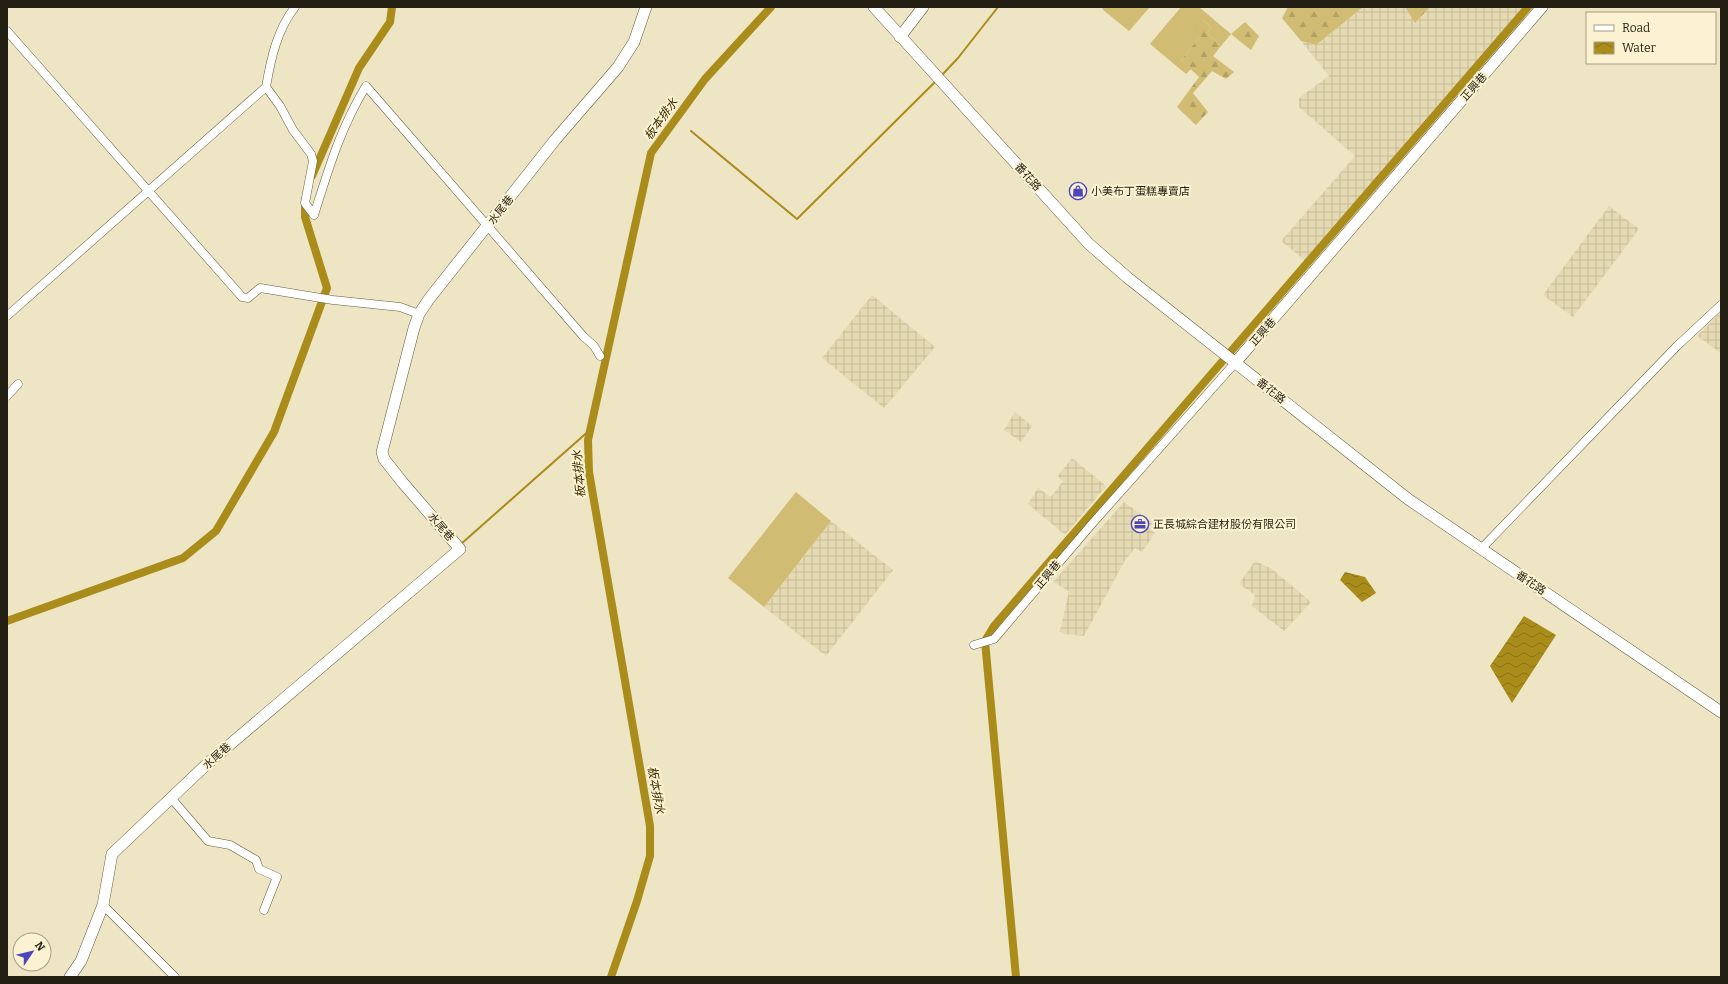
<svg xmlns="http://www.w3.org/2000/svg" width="1728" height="984" viewBox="0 0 1728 984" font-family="Bitter,'Noto Sans TC',serif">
<defs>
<pattern id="industrial-grid" width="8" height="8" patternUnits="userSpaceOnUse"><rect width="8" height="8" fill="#e6dab3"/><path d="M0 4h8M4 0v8" fill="none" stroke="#c5bb99"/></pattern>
<pattern id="forest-firs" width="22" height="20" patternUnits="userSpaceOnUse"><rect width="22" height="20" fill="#d1bc73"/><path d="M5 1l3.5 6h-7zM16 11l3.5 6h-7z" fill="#b3a163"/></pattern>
<pattern id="water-waves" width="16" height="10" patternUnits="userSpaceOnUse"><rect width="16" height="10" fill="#a98c1a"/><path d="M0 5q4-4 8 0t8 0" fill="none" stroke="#897216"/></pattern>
</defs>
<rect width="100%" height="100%" fill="#eee5c4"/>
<path fill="url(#industrial-grid)" d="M1363,7H1405L1415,23L1430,7H1530L1422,129L1408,139L1400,158L1307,262L1281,241L1355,156L1299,107V98L1329,76L1301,41L1316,45Z
M1609,206L1639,229L1573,317L1543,295Z
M872,295L935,347L884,408L822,358Z
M1721,312V353L1697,336Z
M1015,412L1032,426L1021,442L1004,430Z
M1072,458L1106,486L1065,535L1028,504L1038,488L1051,497L1063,481L1058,476Z
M1124,502L1153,523L1149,527L1155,533L1142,552L1135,548L1124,562L1084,636L1064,634L1060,631L1069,591L1053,582Z
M831,521L893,570L826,656L764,607Z
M1255,561L1272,569L1311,602L1284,631L1252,606L1255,595L1239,584Z"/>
<path fill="#d1bc73" d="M1104,7H1150L1129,31L1102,9Z
M1181,7H1199L1231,34L1221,46L1207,33L1211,27L1203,20L1201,35L1181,60L1191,69L1186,74L1150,44Z
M796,492L831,521L764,607L728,578Z"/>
<path fill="url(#forest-firs)" d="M1288,7H1363L1316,45L1301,41L1282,18Z
M1405,7H1430L1415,23Z
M1203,20L1211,27L1207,33L1221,46L1213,56L1234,72L1226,79L1212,71L1193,93L1208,112L1196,125L1177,107L1199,77L1181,60L1201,35L1194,28Z
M1245,22L1259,36L1251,50L1231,34Z"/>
<path fill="url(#water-waves)" d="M1345,572L1365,577L1376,593L1362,602L1340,580Z
M1524,616L1556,635L1512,703L1490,666Z"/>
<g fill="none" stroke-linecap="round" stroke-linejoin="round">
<path stroke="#a98c1a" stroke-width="2" d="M942,75L958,58L998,7
M691,131L797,219L936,81
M461,544L591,429"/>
<path stroke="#a98c1a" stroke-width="8" d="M312,176L359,68L390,22L392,7
M7,621L183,558L216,531L274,432L327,288L305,217V200
M611,977L637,901L650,856V826L589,472L588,440L651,153L705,79L771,7
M1016,977L985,641L994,626L1528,7"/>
<defs>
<path id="street" d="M295,7C277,30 271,58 266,87L280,106L293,130L311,154L313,161L305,203L314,215
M7,31L242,297L248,298L260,288L333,300L400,307L419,314
M314,215C329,168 340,129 366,86L583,336L594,346L600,356
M7,316L266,87
M7,396L18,384
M1481,549L1677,346L1721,305
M974,645L994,639L1091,525L1235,363
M172,799L208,841L230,845L256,860L259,869L277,877L264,910
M103,905L175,977"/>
<path id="secondary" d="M874,7L1089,244L1128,278L1408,499L1721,712
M900,37L923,7
M1235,363L1542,7
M70,977L81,961L103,905L112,854L207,764L460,549L403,483L384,459L382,452L414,328L419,314L429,299L555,140L618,67L634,42L646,7"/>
</defs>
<use href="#street" stroke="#655c40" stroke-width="9"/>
<use href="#secondary" stroke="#655c40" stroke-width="12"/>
<use href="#street" stroke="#fff" stroke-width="8"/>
<use href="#secondary" stroke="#fff" stroke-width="11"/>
</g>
<defs>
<symbol id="shop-ring" viewBox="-11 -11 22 22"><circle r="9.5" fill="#fcf2d1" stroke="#4b46bd" stroke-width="1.5"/><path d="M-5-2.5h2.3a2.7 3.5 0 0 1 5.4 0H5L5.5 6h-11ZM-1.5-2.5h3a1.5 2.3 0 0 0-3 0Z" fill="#4b46bd"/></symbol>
<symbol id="office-ring" viewBox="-11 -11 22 22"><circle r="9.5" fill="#fcf2d1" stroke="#4b46bd" stroke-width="1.5"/><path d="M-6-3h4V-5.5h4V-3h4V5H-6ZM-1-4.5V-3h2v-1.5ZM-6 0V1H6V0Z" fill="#4b46bd"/></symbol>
</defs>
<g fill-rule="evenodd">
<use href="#shop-ring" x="1068" y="181" width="20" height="20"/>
<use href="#office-ring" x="1130" y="514" width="20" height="20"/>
</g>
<g text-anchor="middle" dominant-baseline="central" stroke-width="4" stroke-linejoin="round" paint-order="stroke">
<g font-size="11" fill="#231f13" stroke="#fcf2d1">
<text transform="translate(1474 87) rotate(-49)">正興巷</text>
<text transform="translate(1028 177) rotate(48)">番花路</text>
<text transform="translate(501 210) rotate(-52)">水尾巷</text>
<text transform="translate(1263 332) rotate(-49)">正興巷</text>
<text transform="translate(1271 391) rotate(38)">番花路</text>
<text transform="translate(441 527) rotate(49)">水尾巷</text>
<text transform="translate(1048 575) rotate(-50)">正興巷</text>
<text transform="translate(1531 583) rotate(34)">番花路</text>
<text transform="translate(217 756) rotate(-42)">水尾巷</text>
</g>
<g font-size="11" fill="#231f13" stroke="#fcf2d1" text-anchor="start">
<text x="1091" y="191">小美布丁蛋糕專賣店</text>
<text x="1153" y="524">正長城綜合建材股份有限公司</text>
</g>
<g font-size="12" font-style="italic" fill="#392d00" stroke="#fcf2d1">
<text transform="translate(661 119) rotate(-54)">板本排水</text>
<text transform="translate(579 474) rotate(-95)">板本排水</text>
<text transform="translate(656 790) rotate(80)">板本排水</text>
</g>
</g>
<rect width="1728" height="984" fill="none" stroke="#231f13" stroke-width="16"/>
<rect x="1586" y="12" width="130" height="52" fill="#fcf2d1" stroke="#a59e85"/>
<rect x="1594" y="25" width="20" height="6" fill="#ffffff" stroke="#a59e85"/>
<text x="1622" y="32" font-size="12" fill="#231f13">Road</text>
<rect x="1594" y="42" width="20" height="12" fill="url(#water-waves)" stroke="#a59e85"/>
<text x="1622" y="52" font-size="12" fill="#231f13">Water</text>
<g transform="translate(32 952) rotate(55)"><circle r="19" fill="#fcf2d1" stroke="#a59e85"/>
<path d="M0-3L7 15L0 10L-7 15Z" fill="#4b46bd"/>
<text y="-6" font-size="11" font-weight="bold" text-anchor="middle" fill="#231f13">N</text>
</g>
</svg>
